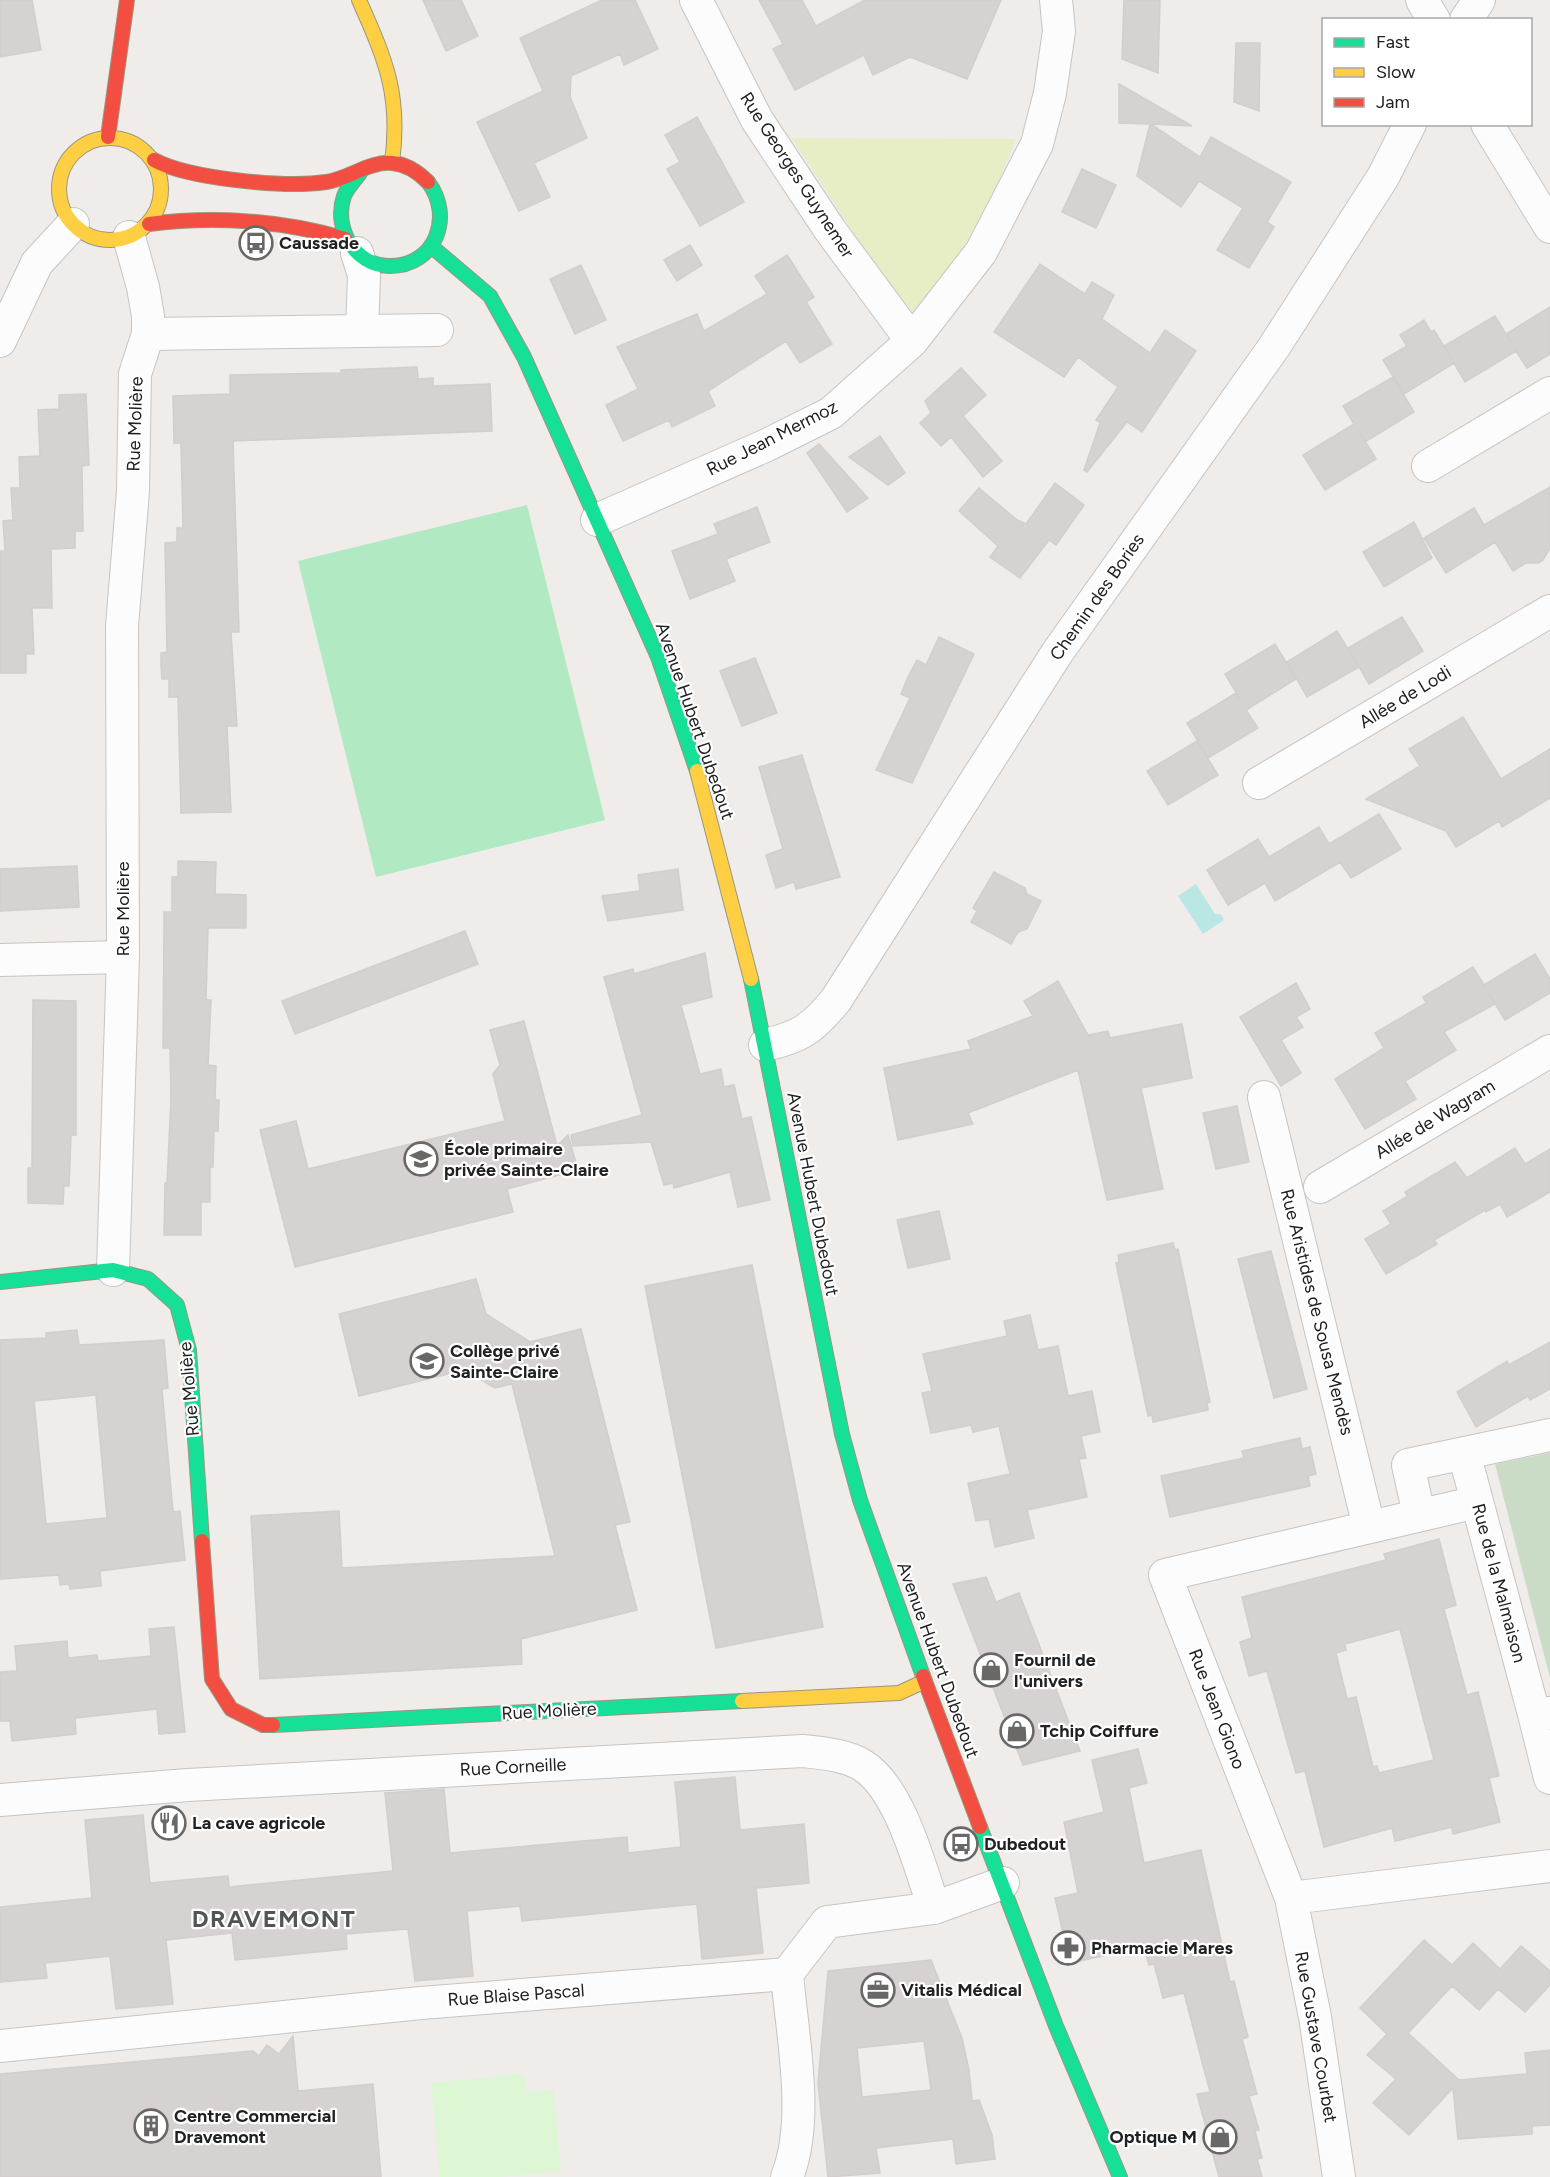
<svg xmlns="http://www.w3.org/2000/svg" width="1550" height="2177" viewBox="0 0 1550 2177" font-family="Figtree,sans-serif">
<rect width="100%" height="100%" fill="#efecea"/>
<path fill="#e7eec6" d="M792,138L1016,139L993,194L962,250L914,314L874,265Z"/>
<path fill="#cadcc5" d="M1550,1453V1678L1495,1464Z"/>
<path fill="#ddf6d4" d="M524,2074L526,2092L553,2090L561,2171L499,2177H440L431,2083Z"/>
<path fill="#b1eac2" d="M527,505L605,820L376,877L298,561Z"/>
<path fill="#bae6e3" d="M1196,884L1215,914H1221L1224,920L1203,934L1178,896Z"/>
<path fill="#d6d2d1" stroke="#d3cdcb" stroke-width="1.5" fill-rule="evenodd" d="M0,0H32L41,50L0,57Z
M423,0H461L478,36L446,51Z
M602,0H635L658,49L624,65L620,54L571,76L570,97L587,138L534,163L550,197L519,211L477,122L543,91L520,38Z
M759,0H802L816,26L865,0H1001L967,79L910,57L873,75L864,55L795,90L773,49L783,44Z
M1124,0H1160L1158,73L1122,59Z
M1236,43H1260L1259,111L1234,102Z
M1119,84L1192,126L1151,124L1200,157L1211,137L1291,182L1267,222L1274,227L1249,268L1217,250L1243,208L1199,181L1181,207L1137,176L1150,124L1119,123Z
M697,117L744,202L700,226L667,169L680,162L665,135Z
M1082,169L1116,185L1096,228L1062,212Z
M690,245L702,265L677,281L664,260Z
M787,255L814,297L806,302L832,344L800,363L786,341L708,391L715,406L672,427L669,420L623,441L606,405L638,389L617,347L697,314L704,331L767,294L755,276Z
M1040,264L1085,294L1092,282L1114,295L1102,319L1150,353L1165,330L1196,351L1142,432L1127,422L1087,472L1084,470L1100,423L1096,420L1118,387L1078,357L1064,377L994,332Z
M581,265L606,320L575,334L550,279Z
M1550,307V354L1527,368L1516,351L1465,382L1454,363L1404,394L1383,360L1407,346L1400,335L1424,320L1431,332L1434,330L1451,358L1444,346L1495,316L1511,342L1506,334Z
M417,367L418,379L433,378V386L490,384L492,431L233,441L239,632H231L237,726H227L231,812L181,813L178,697H169V679H162L161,666V653L167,652L165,543L177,542V528H183L181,443H174L173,396L230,394V375L341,373V370Z
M961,368L986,395L963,416L1002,461L983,477L951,437L941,446L920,423L931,413L925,401Z
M1393,377L1414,412L1365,442L1360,433L1376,459L1325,490L1303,455L1354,424L1343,406Z
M86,394L89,465L82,466L83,531H75V548L51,549L52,608H32L34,654H26V673H0V551H5L3,521L13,520L11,488H20L19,457L40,456L38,410L59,409V395Z
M880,436L905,473L888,485L849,457Z
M819,444L868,498L847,512L807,453Z
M1055,483L1084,505L1056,545L1049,540L1020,578L990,557L998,546L959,511L979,488L1017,520L1026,524Z
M1550,487V548L1543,560L1538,563H1526L1513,571L1495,542L1446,573L1424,538L1474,508L1484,525Z
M757,507L770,542L726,559L735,581L690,599L672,551L718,534L714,524Z
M1414,522L1432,558L1384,587L1363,552Z
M1402,617L1423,651L1369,684L1348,648Z
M1337,631L1359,667L1307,697L1287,662Z
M939,637L974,654L912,783L876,770L910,698L901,694L908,677L917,660L926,665Z
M1275,644L1296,679L1246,710L1258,728L1208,758L1187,723L1236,693L1240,699L1225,674Z
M755,658L777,713L742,726L720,671Z
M1463,717L1501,779L1550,749V798L1502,827L1499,821L1456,847L1446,831L1366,799L1420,766L1409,749Z
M1197,741L1218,775L1168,805L1147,771Z
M802,755L840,877L796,889L794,882L776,888L766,855L783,849L759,767Z
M1379,814L1401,849L1351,878L1340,862L1275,901L1265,883L1228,905L1207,870L1258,839L1269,857L1319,827L1329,844Z
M178,861L216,862L215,894L246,895V928H208L206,1000H211L208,1065L216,1066L215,1100H219L218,1131H214L213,1167H210V1202H201V1235H164L165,1183H167L171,1099L170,1048H163L164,930V912H172V877H178Z
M77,866L79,907L0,911V869Z
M678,869L683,910L608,921L602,896L640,891L638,875Z
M994,872L1025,888L1027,894L1041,901L1027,929L1018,932L1011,944L971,922L977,911L973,908Z
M465,931L478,964L295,1034L282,1001Z
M705,953L712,997L681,1005L700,1074L721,1069L724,1087L734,1085L742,1119L751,1117L770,1200L738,1207L730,1172L674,1188L673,1183L664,1185L651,1142L573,1146L571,1135L642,1115L604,977L633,969L634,974Z
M1535,954L1550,979V993L1505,1020L1489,994L1495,1004L1444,1032L1456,1050L1405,1081L1416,1099L1365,1129L1335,1079L1384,1048L1375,1033L1426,1003L1423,997L1473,967L1484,985Z
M1058,981L1088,1035L1108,1031L1110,1038L1182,1024L1192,1078L1141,1088L1163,1189L1107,1200L1078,1070L968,1113L973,1124L898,1140L884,1068L971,1049L968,1041L1033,1016L1024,1001Z
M1296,983L1310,1009L1296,1017L1303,1027L1281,1040L1301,1073L1281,1086L1240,1017Z
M33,1000L76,1001V1135H71L69,1186H64L63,1204L28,1203V1168H32Z
M524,1021L557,1146L568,1135L578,1170L507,1189L513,1212L295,1267L260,1130L296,1121L308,1169L505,1121L493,1074L500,1065L490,1030Z
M1237,1106L1249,1162L1216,1169L1203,1113Z
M1515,1148L1525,1164L1550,1149V1192L1507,1217L1500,1204L1486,1212L1485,1210L1434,1240L1437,1244L1386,1274L1365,1239L1391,1224L1383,1211L1408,1196L1405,1192L1455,1162L1467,1178Z
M939,1211L950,1259L908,1268L897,1220Z
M1173,1243L1175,1250L1178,1249L1210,1402L1207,1403L1208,1410L1153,1422L1152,1415L1148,1416L1116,1263L1119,1262L1118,1255Z
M1271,1251L1307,1389L1274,1398L1238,1259Z
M752,1265L823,1627L716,1648L645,1286Z
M476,1279L486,1314L530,1342L581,1329L630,1522L615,1525L637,1610L521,1639L522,1664L260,1679L251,1516L339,1511L342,1568L555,1556L512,1384L495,1388L464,1370L359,1396L339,1314Z
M1030,1315L1038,1350L1058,1346L1068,1396L1092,1391L1100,1432L1081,1436L1086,1458L1079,1459L1087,1497L1027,1510L1034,1538L995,1547L989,1519L976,1521L968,1483L1010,1474L999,1426L973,1432L971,1425L931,1433L922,1393L932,1391L923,1354L1007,1336L1004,1321Z
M77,1330L79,1345L164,1340L168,1388L162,1389L173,1512L180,1511L185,1560L100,1571L101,1586L70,1589L69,1584L60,1585L59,1575L0,1579V1340L46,1338V1333ZM96,1395L107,1518L46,1524L34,1401Z
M1550,1342V1389L1530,1400L1528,1396L1476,1427L1457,1392L1507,1361L1509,1365Z
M1300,1438L1302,1449L1310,1447L1316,1474L1308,1476L1310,1486L1170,1517L1161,1476L1244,1458L1242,1451Z
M1439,1539L1456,1605L1444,1609L1467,1695L1478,1692L1499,1776L1489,1778L1500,1822L1453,1834L1452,1827L1395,1841L1392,1828L1324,1847L1305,1771L1296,1773L1267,1671L1249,1676L1240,1642L1252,1638L1242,1597L1386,1560L1384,1554ZM1400,1629L1434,1760L1379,1773L1377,1766L1373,1767L1356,1697L1347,1699L1336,1653L1346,1650L1345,1644Z
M986,1577L996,1602L1019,1593L1080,1751L1023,1765L953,1584Z
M174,1627L185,1732L159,1734L157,1709L75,1718L76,1734L12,1741L10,1721H0V1672L17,1671L15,1646L67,1641L68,1658L97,1655L98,1661L151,1656L149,1629Z
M1138,1749L1147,1783L1129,1788L1144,1863L1201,1850L1230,1982L1234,1981L1248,2037L1242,2039L1257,2094L1249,2096L1259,2130L1255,2131L1262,2158L1257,2159L1262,2177H1219L1197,2094L1210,2092L1184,1993L1163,1998L1154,1964L1149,1965L1144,1947L1070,1963L1055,1898L1078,1893L1064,1822L1104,1812L1092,1760Z
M735,1777L740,1830L804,1824L809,1883L756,1888L763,1953L702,1959L697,1904L522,1921L520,1906L467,1911L473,1976L415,1981L408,1929L346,1934L347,1949L235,1960L232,1933L166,1940L173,2004L116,2009L110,1956L45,1963L47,1978L0,1982V1907L92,1898L85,1820L143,1815L150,1883L228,1876L229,1887L393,1871L385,1793L444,1789L450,1853L627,1837L628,1853L681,1847L675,1782Z
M1424,1940L1452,1965L1473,1943L1500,1969L1521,1946L1550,1971V1985L1525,2012L1498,1989L1479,2010L1452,1986L1408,2033L1459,2080L1527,2074L1525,2053L1550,2050V2125L1532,2126V2134L1458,2139L1453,2088L1409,2135L1373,2103L1396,2079L1367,2055L1387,2034L1360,2008Z
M931,1960L962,2038L969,2070L972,2101L979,2100L992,2135L995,2159L956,2164L953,2139L876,2148L880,2173L828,2177L818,2083L828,1971ZM924,2041L931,2090L862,2097L857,2048Z
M293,2036L298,2091L373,2084L381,2177H0V2074L253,2051L259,2056L267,2045L279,2054Z"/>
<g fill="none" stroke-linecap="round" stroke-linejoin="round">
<defs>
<path id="street" d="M696,0L757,120L830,230L912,341
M1422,0L1434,20
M1466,20L1479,0
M1487,124L1550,227
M357,253L364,275L362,331
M148,334L437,330
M0,341L37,263L73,224
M1428,466L1550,393
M597,520L767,445L831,413L912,341L981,252L1037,144L1050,93L1059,31L1056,0
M1259,783L1550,611
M0,960L123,957
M765,1045C801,1037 813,1028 836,1000L1057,653L1274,347L1383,177L1410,124
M1264,1097L1369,1527
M1320,1187L1550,1051
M113,1270L123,957L122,626L133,491L135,374L148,334V316L143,287L129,237
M1464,1453L1534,1714
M1477,1502L1165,1575L1291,1898L1550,1866
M1419,1515L1408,1465L1550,1435
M1550,1713L1534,1714L1550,1778
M0,1800L188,1785L803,1751C821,1753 846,1755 862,1765C900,1788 920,1867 934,1908
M1291,1898L1315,2017L1339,2177
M787,1974C792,2035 810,2120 787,2177
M0,2046L421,2003L787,1974L827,1922L934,1908L1003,1883"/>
<path id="fast" d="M360,173C355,180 347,188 344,196C333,227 354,266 390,266C436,266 454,216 428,182
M431,246L490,296L524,357L658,657L697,771
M751,979L842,1434L860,1500L923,1676
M0,1282L113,1270L148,1279L177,1305L189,1350L202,1541
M273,1725L742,1701
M980,1827L1056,2026L1120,2177"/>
<path id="slow" d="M359,0C386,61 401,95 392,163
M59 189a51 51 0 1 1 102 0a51 51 0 1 1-102 0Z
M697,771L751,979
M742,1701L899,1693L925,1681"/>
<path id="jam" d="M108,137L127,0
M154,160C189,179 286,188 326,182C349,179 369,161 392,163C407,164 418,172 428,182
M149,224C213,216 283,220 345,239
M202,1541L212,1679L231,1709L263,1725H273
M923,1676L980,1827"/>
</defs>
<use href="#street" stroke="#c6c5c4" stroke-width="34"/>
<use href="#fast" stroke="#9b9680" stroke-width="16"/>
<use href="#slow" stroke="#9b9680" stroke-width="16"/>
<use href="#jam" stroke="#9b9680" stroke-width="16"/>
<use href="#street" stroke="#fdfcfc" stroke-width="32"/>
<use href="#fast" stroke="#16e098" stroke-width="14"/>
<use href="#slow" stroke="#ffcf43" stroke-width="14"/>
<use href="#jam" stroke="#f24e42" stroke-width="14"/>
</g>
<defs>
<symbol id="bus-ring" viewBox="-11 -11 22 22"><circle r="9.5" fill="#fff" stroke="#696867" stroke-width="1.5"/><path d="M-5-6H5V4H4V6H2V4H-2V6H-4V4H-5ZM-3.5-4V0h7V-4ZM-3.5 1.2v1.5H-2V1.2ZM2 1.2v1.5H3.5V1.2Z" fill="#696867"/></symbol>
<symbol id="school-ring" viewBox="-11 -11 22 22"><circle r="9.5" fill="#fff" stroke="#696867" stroke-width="1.5"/><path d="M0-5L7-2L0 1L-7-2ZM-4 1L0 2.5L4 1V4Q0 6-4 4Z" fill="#696867"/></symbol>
<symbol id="shop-ring" viewBox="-11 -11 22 22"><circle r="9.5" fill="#fff" stroke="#696867" stroke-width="1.5"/><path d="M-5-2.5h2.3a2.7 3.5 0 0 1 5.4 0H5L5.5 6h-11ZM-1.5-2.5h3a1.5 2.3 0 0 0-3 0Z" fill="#696867"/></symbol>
<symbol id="restaurant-ring" viewBox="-11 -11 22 22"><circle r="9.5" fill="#fff" stroke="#696867" stroke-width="1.5"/><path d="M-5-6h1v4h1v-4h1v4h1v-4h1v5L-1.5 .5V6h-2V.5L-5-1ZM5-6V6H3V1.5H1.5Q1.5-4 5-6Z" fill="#696867"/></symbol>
<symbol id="pharmacy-ring" viewBox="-11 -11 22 22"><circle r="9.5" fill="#fff" stroke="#696867" stroke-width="1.5"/><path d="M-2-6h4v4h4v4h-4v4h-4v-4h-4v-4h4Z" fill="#696867"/></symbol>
<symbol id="office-ring" viewBox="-11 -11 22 22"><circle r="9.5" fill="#fff" stroke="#696867" stroke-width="1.5"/><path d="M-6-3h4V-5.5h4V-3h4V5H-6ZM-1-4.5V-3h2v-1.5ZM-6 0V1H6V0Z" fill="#696867"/></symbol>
<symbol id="building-ring" viewBox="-11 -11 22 22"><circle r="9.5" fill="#fff" stroke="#696867" stroke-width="1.5"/><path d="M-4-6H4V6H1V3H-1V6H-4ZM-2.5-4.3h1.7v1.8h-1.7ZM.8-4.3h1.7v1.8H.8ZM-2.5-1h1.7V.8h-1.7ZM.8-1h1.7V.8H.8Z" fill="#696867"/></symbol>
</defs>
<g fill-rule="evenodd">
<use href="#bus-ring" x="237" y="224" width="38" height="38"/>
<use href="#school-ring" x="402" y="1140" width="38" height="38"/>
<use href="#school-ring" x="408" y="1342" width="38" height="38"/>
<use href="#shop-ring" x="972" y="1651" width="38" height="38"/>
<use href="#shop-ring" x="998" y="1712" width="38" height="38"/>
<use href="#restaurant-ring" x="150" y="1804" width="38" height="38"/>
<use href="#bus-ring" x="942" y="1825" width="38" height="38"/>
<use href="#pharmacy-ring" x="1049" y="1929" width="38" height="38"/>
<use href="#office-ring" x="859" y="1971" width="38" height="38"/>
<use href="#building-ring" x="132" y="2107" width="38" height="38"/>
<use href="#shop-ring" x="1201" y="2118" width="38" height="38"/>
</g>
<g text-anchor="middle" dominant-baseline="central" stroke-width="4.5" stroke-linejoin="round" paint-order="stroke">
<g font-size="18" fill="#212121" stroke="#fff">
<text transform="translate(797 175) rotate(57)">Rue Georges Guynemer</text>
<text transform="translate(135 424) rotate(-88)">Rue Molière</text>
<text transform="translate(772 438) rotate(-27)">Rue Jean Mermoz</text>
<text transform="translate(1097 597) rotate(-55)">Chemin des Bories</text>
<text transform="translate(1405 697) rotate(-31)">Allée de Lodi</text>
<text transform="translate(695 721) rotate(71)">Avenue Hubert Dubedout</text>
<text transform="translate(123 909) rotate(-90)">Rue Molière</text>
<text transform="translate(1435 1119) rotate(-31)">Allée de Wagram</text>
<text transform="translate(813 1194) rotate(79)">Avenue Hubert Dubedout</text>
<text transform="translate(1317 1312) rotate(76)">Rue Aristides de Sousa Mendès</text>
<text transform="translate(189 1389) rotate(-95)">Rue Molière</text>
<text transform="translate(1499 1583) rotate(75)">Rue de la Malmaison</text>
<text transform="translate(938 1660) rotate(70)">Avenue Hubert Dubedout</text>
<text transform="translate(1217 1709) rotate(69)">Rue Jean Giono</text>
<text transform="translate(549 1711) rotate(-3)">Rue Molière</text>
<text transform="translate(513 1767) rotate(-3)">Rue Corneille</text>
<text transform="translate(516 1995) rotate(-4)">Rue Blaise Pascal</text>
<text transform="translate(1316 2037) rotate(80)">Rue Gustave Courbet</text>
</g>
<g font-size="18" font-weight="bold" fill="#212121" stroke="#fff" text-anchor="start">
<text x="279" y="243">Caussade</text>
<text x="444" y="1149">École primaire<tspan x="444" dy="21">privée Sainte-Claire</tspan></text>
<text x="450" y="1351">Collège privé<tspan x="450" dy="21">Sainte-Claire</tspan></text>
<text x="1014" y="1660">Fournil de<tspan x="1014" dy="21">l'univers</tspan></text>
<text x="1040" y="1731">Tchip Coiffure</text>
<text x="192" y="1823">La cave agricole</text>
<text x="984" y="1844">Dubedout</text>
<text x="1091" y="1948">Pharmacie Mares</text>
<text x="901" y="1990">Vitalis Médical</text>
<text x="174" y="2116">Centre Commercial<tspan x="174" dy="21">Dravemont</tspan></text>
<text x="1197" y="2137" text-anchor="end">Optique M</text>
</g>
<g font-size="24" font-weight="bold" letter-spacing="1.5" fill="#545454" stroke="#fff">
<text x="274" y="1918">DRAVEMONT</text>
</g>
</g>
<rect x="1322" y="18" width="210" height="108" fill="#ffffff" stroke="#a6a6a6" stroke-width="1.5"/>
<rect x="1334" y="38" width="30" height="9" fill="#16e098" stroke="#a6a6a6" stroke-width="1.5"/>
<text x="1376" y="48" font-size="18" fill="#212121">Fast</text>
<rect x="1334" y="68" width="30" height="9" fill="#ffcf43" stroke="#a6a6a6" stroke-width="1.5"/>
<text x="1376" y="78" font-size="18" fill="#212121">Slow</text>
<rect x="1334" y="98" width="30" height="9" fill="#f24e42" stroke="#a6a6a6" stroke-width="1.5"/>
<text x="1376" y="108" font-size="18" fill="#212121">Jam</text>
</svg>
